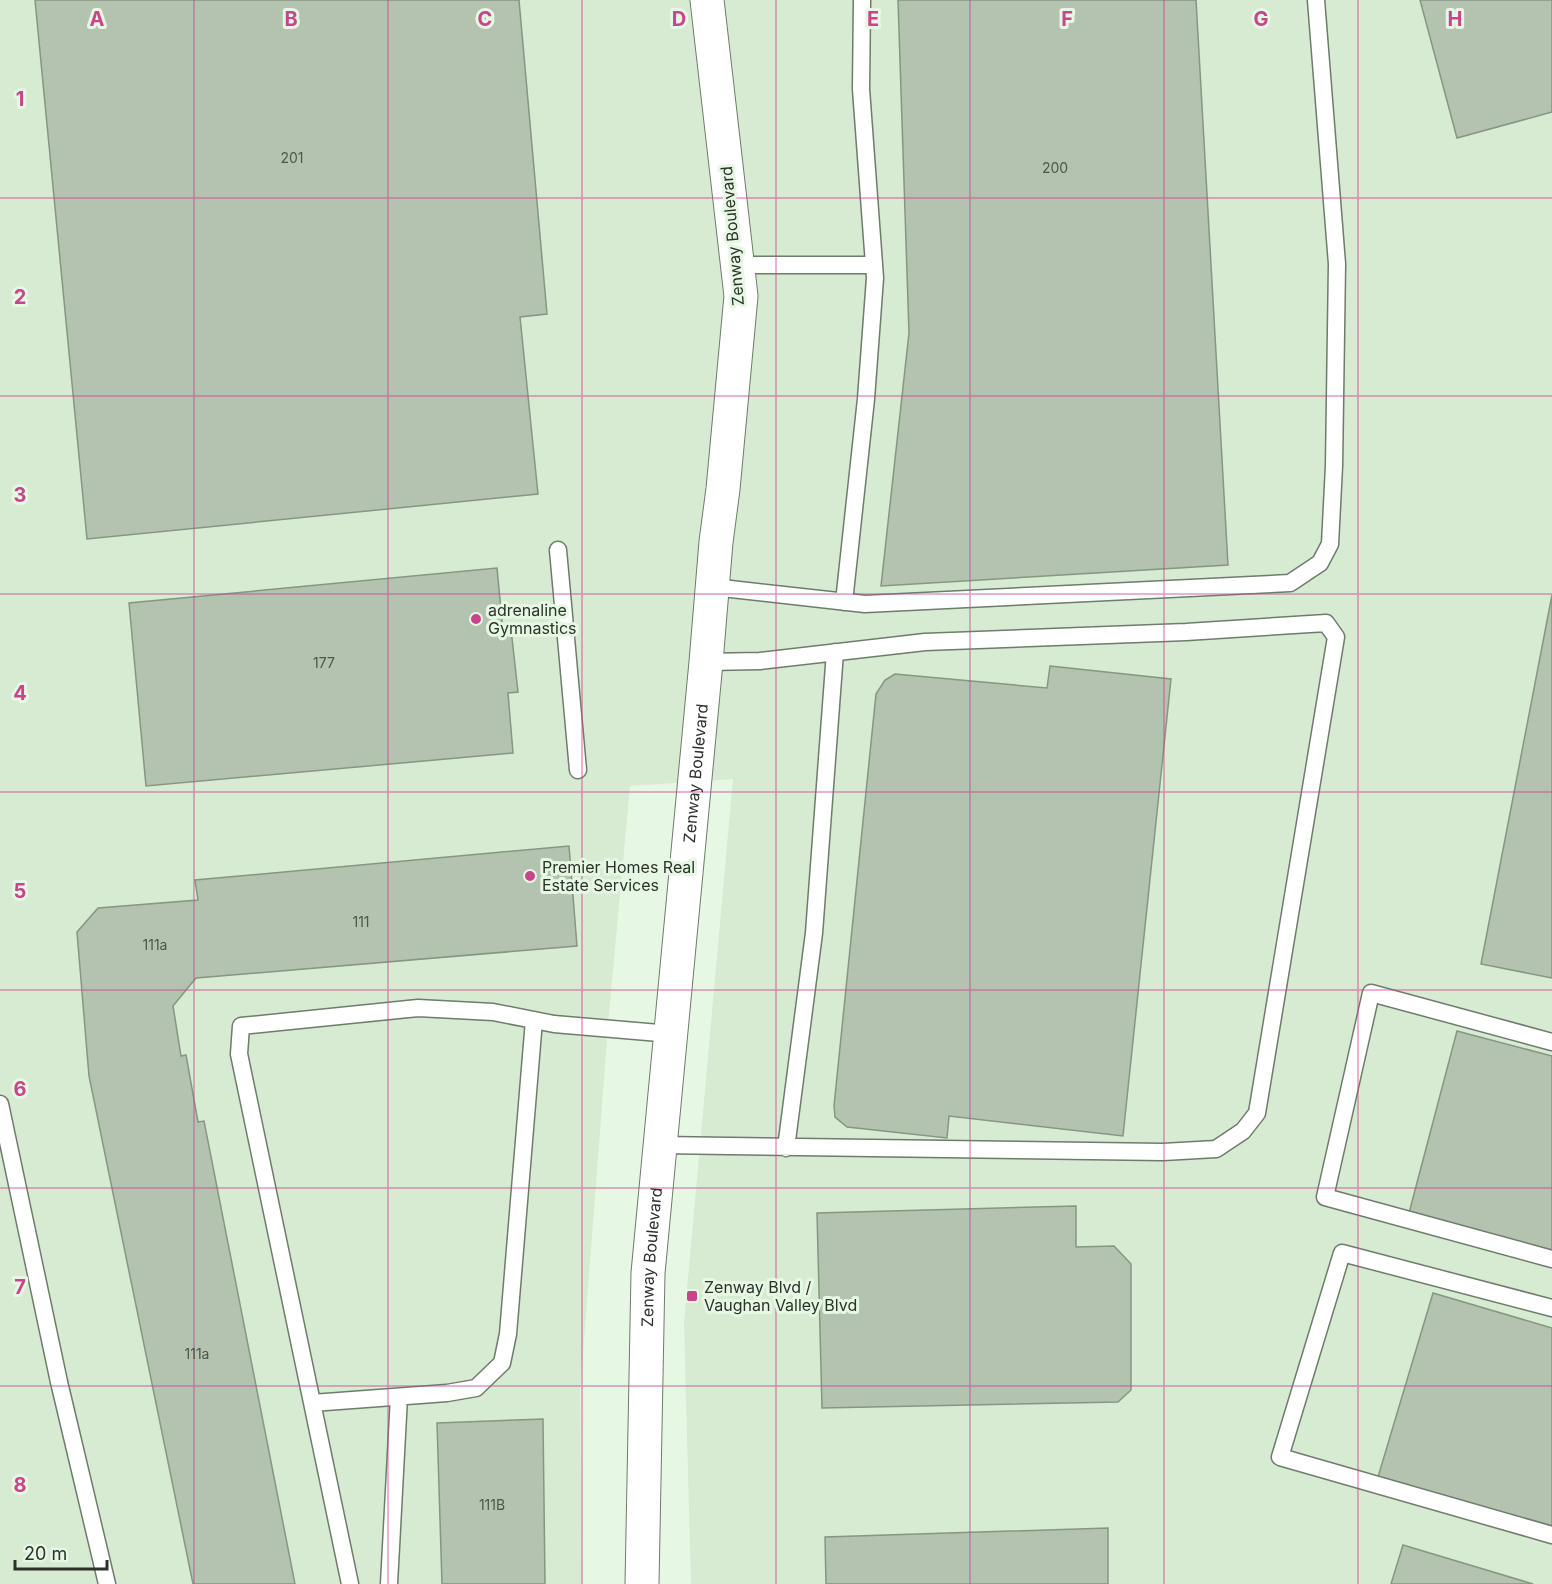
<svg xmlns="http://www.w3.org/2000/svg" width="1552" height="1584" viewBox="0 0 1552 1584" font-family="Inter,sans-serif">
<rect width="100%" height="100%" fill="#e6f7e3"/>
<path fill="#d6ebd2" d="M0,0H1552V1584H691L684,1323L733,779L630,786L609,1013L580,1393L582,1584H0Z"/>
<path fill="#b3c3b0" stroke="#869683" stroke-width="1.5" d="M35,0H519L547,314L520,317L538,494L87,539Z
M898,0H1196L1228,565L881,586L909,333Z
M1420,0H1552V112L1457,138Z
M497,568L503,631L511,629L518,692L508,693L513,753L146,786L129,603Z
M1552,595V978L1481,964Z
M1050,666L1171,679L1123,1136L949,1116L947,1138L847,1127L835,1117L834,1106L876,694L885,680L895,674L1047,688Z
M569,846L577,946L196,978L173,1006L181,1056L186,1055L198,1122L204,1121L295,1584H193L89,1076L77,932L98,908L198,900L195,880Z
M1457,1031L1552,1056V1250L1409,1213Z
M1076,1206V1247L1114,1246L1131,1264V1390L1118,1402L822,1408L817,1213Z
M1433,1293L1552,1328V1529L1378,1477Z
M543,1419L545,1584H442L437,1423Z
M1108,1528V1584H826L825,1537Z
M1403,1545L1533,1584H1391Z"/>
<g fill="none" stroke-linecap="round" stroke-linejoin="round">
<defs>
<path id="service" d="M738,265H874
M558,550L578,770
M713,587L865,604L1290,583L1320,563L1330,544L1334,466L1337,264L1316,0
M844,602L866,399L875,278L861,89L862,0
M1552,1042L1371,993L1325,1197L1552,1259
M0,1104L59,1382L107,1584
M660,1145L1163,1152L1216,1149L1243,1131L1257,1113L1336,637L1326,623L1186,632L925,642L760,661L706,662
M786,1148L814,933L835,652
M1552,1308L1342,1253L1280,1457L1552,1535
M312,1403L447,1393L476,1388L502,1363L508,1334L534,1020
M350,1584L239,1054L241,1026L418,1008L493,1012L554,1024L671,1034
M389,1584L399,1397"/>
<g id="tertiary">
<path id="s1" d="M642,1584L648,1273L706,662L716,542L723,489L741,296L707,0"/>
</g>
</defs>
<use href="#service" stroke="#6e7c6b" stroke-width="19"/>
<use href="#tertiary" stroke="#6e7c6b" stroke-width="35"/>
<use href="#service" stroke="#fff" stroke-width="16"/>
<use href="#tertiary" stroke="#fff" stroke-width="33"/>
</g>
<path fill="none" stroke="#c8458c" stroke-width="1.5" stroke-opacity="0.55" d="M194,0V1584M388,0V1584M582,0V1584M776,0V1584M970,0V1584M1164,0V1584M1358,0V1584M0,198H1552M0,396H1552M0,594H1552M0,792H1552M0,990H1552M0,1188H1552M0,1386H1552"/>
<g fill="#c8458c" stroke="#e6f7e3" stroke-width="2">
<circle cx="476" cy="619" r="6"/>
<circle cx="530" cy="876" r="6"/>
<rect x="686" y="1290" width="12" height="12" rx="3"/>
</g>
<g text-anchor="middle" dominant-baseline="central" stroke-width="6" stroke-linejoin="round" paint-order="stroke">
<g font-size="14" fill="#4e564c">
<text x="292" y="157">201</text>
<text x="1055" y="167">200</text>
<text x="324" y="662">177</text>
<text x="361" y="921">111</text>
<text x="155" y="944">111a</text>
<text x="197" y="1353">111a</text>
<text x="492" y="1504">111B</text>
</g>
<g font-size="16" fill="#2c322b" stroke="#e6f7e3">
<text transform="translate(732 236) rotate(-95)">Zenway Boulevard</text>
<text stroke="none"><textPath href="#s1" startOffset="813">Zenway Boulevard</textPath></text>
<text stroke="none"><textPath href="#s1" startOffset="327">Zenway Boulevard</textPath></text>
</g>
<g font-size="16" fill="#2c322b" stroke="#e6f7e3" text-anchor="start">
<text x="488" y="610">adrenaline<tspan x="488" dy="18">Gymnastics</tspan></text>
<text x="542" y="867">Premier Homes Real<tspan x="542" dy="18">Estate Services</tspan></text>
<text x="704" y="1287">Zenway Blvd /<tspan x="704" dy="18">Vaughan Valley Blvd</tspan></text>
</g>
</g>
<g font-size="20" text-anchor="middle" font-weight="bold" fill="#c8458c" stroke="#e6f7e3" stroke-width="6" stroke-linejoin="round" paint-order="stroke">
<text x="97" y="26">A</text>
<text x="291" y="26">B</text>
<text x="485" y="26">C</text>
<text x="679" y="26">D</text>
<text x="873" y="26">E</text>
<text x="1067" y="26">F</text>
<text x="1261" y="26">G</text>
<text x="1455" y="26">H</text>
<text x="20" y="106">1</text>
<text x="20" y="304">2</text>
<text x="20" y="502">3</text>
<text x="20" y="700">4</text>
<text x="20" y="898">5</text>
<text x="20" y="1096">6</text>
<text x="20" y="1294">7</text>
<text x="20" y="1492">8</text>
</g>
<path d="M15 1560v9h92v-9" fill="none" stroke="#2c322b" stroke-width="3"/>
<text x="24" y="1560" font-size="18" fill="#2c322b" stroke="#e6f7e3" stroke-width="4.5" paint-order="stroke">20 m</text>
</svg>
